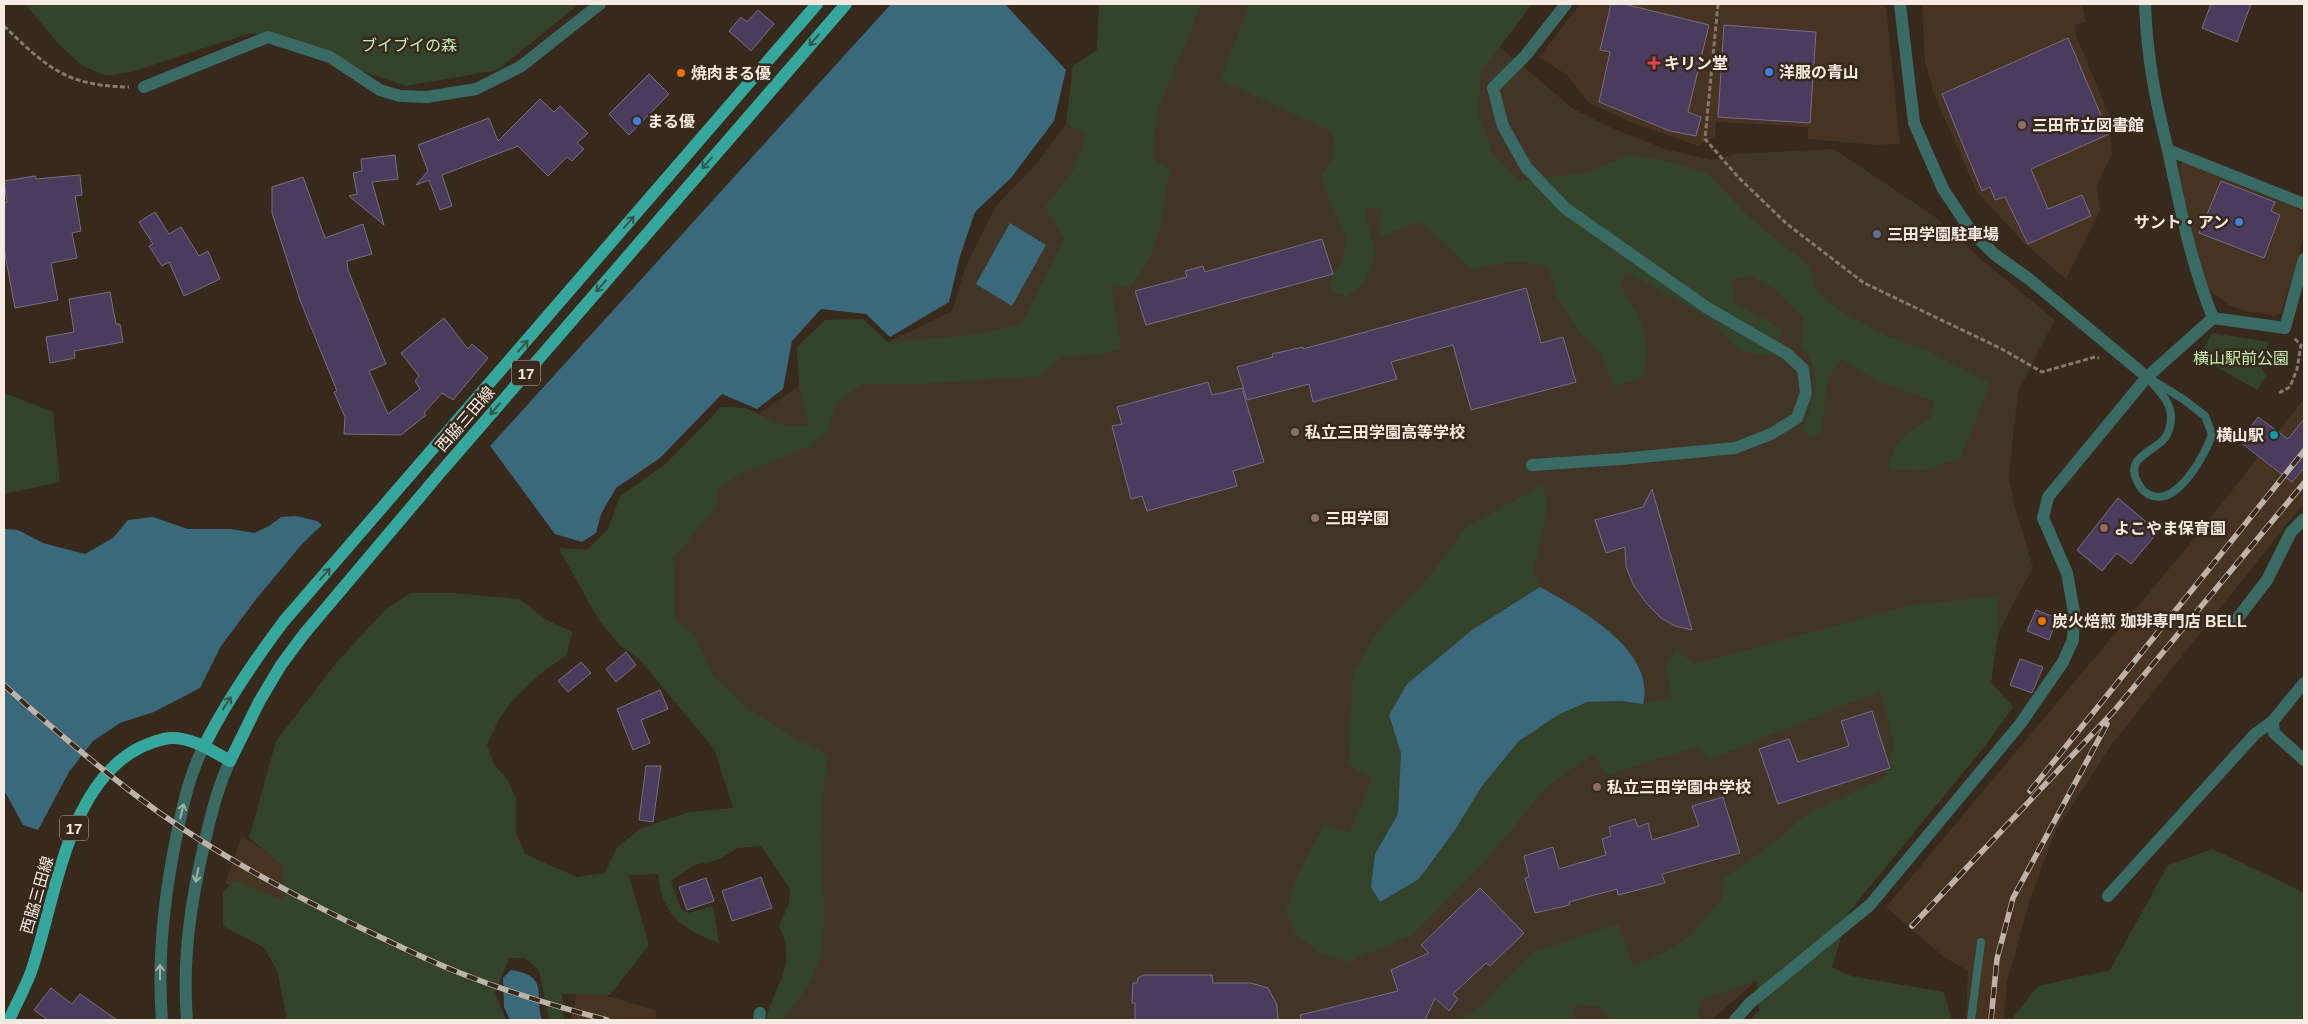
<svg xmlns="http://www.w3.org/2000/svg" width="2308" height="1024" viewBox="0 0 2308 1024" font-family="Arial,'Noto Sans JP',sans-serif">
<rect width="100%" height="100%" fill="#37291c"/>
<path fill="#463322" d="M1580,4H1881L1886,8L1900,144L1876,145L1808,139V127L1716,122L1715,136L1699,146L1635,124L1589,103L1567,75L1539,57Z
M1924,4H2082L2086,22L2074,25L2077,38L2109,115L2112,154L2097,185L2100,211L2066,279L2023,242L1977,192L1934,94L1925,62L1922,9Z
M2183,162L2304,211V233L2296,267L2281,313L2275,316L2246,311L2229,305L2206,288L2199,267L2178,167Z
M2304,399V503L2112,744L2056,830L2031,896L2007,982L2004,1020H1966L1968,971L1944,957L1886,907L2184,551Z
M242,836L311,882L323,937L225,883Z
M578,987L657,1011L655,1020H571Z"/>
<path fill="#413527" d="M1099,4H1532L1500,47L1572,108L1607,126L1665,149L1711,160L1736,154L1834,149L1934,216L1983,261L2055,320L2019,389L2014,426L2009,478L2015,507L2033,567L1998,634L1991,682L2013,707L1988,742L1849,912L1780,961L1711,1020H766L769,1008L786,971V939L779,926L789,904L790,889L761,846L723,779L715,750L639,659L620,645L598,619L559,548L587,550L608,529L620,496L667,463L721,407L745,408L758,414L799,386L797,347L825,320L863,319L888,342L952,311L964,271L995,207L1037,163L1066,124L1073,66L1097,50Z"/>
<path fill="#324329" d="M25,4H579L498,70L406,86L251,33L131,72L106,76L81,65L57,42Z
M1099,4H1202L1157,112L1153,160L1170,169L1160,227L1149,260L1129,288L1111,284L1121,349L1099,355L1063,356L1039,376L920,384H863L837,402L828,431L808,447L745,472L718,487L717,505L708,519L695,530L686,544L672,558L675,573V618L696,638L715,678L748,709L794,738L829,755C823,786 820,818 821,850C822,885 830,938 815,971C807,990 795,1005 781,1020H766C774,985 799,964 779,926L789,904L790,889L761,846L738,848L718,860L694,865L671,881L681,909L688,913L713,906L719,943C682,930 662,915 658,874L629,875L649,945L610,995L562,994L564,1020H549L539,970L525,958H509L495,993L506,1020H287L277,970L263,947L223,926V892L235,880L283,900L282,865L249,838L276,741L337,662L386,609L411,593H453L520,599L545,619L572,632L567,655L540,674L513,700L499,719L487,745L495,766L508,780L516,799V832L525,854L577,877L605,873L617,847L642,828L689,812L733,808L715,750L639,659L620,645L598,619L559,548L587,550L608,529L620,496L667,463L721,407L745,408L786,427L809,426L799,386L797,347L825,320L863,319L888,342L970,335L1021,325L1064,239L1045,207L1075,168L1086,133L1066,124L1073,66L1097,50Z
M1249,4H1532L1480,73L1479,116L1494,155L1519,181L1585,173L1630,155L1661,160L1707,173L1752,220L1808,265L1817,290L1838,310L1885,335L1928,351L1990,383L1961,458L1922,471L1889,469C1890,443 1909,430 1931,418L1933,401L1875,380L1841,359L1828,379L1821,433L1810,437L1802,428C1811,409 1820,381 1811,361C1810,356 1805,352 1801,348L1803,317L1776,290L1751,276L1732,279L1734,303L1784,330L1770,356L1739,350L1703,314L1626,272L1620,285C1642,321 1652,334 1643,377L1614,387L1600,353L1578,330L1557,297L1548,266L1515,261L1472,269L1420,222L1379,237L1381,209L1364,208L1376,253L1365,283L1346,297L1330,290L1332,277L1342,260L1346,238L1320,177L1334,156L1332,132L1220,80Z
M2212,333L2269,342L2261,366L2266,376L2257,390L2199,357Z
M4,393L53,412L60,482L4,494Z
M1543,485L1548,504L1534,570L1540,587L1472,630L1407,684L1389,715L1401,753L1398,814L1375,854L1371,887L1419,879L1455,830L1482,786L1519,741L1558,715L1587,702L1620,701L1643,704L1671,698L1665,664L1677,650L1694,664L1912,605L1999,596L1998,634L1991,682L2013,707L1988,742L1849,912L1832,967L1851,976L1944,992L1952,1020H1750L1759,1010L1757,980L1701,1000L1698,1020H1611L1597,1006L1575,1004L1574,1020H1458L1476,1011L1532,953L1618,924L1633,966L1675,947L1695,930L1722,899L1724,878L1782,837L1805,815L1885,777L1894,744L1880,691L1709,760L1699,746L1607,775L1594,755L1573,768L1547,787L1486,860L1414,934L1348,962L1318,952L1296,934L1286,911L1296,878L1324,824L1349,833L1372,778L1348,765L1353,674L1375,634L1428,578L1466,527Z
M2213,849L2299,890L2304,894V1020H2011L2038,986L2110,970L2168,865Z"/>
<path fill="#39697b" d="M891,4H1005L1066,70L1054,121L1011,178L975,212L960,256L949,302L890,337L866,314L821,309L792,341L783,389L757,409L722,394L660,458L616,488L601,514L596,533L582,542L555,534L490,446Z
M1010,223L1046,245L1012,306L976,284Z
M296,516L317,521L322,525L302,544L257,598L221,646L200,688L154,712L120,723L93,741L69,772L38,830L23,825L4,790V529L18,530L43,543L85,554L113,538L128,520L153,517L188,529H231L254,533L269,526L281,517Z
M1540,587C1578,608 1657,650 1643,704L1620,701L1587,702L1558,715L1519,741L1482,786L1455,830L1419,879L1380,902L1371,887L1375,854L1398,814L1401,753L1389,715L1407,684L1472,630Z
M511,970C550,976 534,994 542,1020H510L504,1007L503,978Z"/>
<path fill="#4b3c5e" stroke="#766e80" d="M1611,4H1624L1709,25L1688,112L1701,117L1696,136L1670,131L1599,102L1610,52L1600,50Z
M2211,4H2251L2237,42L2202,28Z
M758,10L774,24L751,51L729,31L741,17L747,22Z
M1724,25L1816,32L1810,123L1718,117Z
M2068,38L2109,134L2031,169L2048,209L2082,195L2091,216L2028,244L2005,197L1995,200L1990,187L1982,191L1942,94Z
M649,74L669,94L629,135L609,114Z
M540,99L554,112L560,106L588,133L577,143L584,149L572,161L567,157L548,176L518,146L442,175L452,206L440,210L429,180L416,185L428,171L418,145L489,118L498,141Z
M395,155L398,179L372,182L384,225L349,196L357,194L353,173L362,171L361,159Z
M80,175L82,195L75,196L81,231L72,233L77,258L51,263L58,300L15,308L4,249V203L7,202L4,181L35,176L36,179Z
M303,177L325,238L363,224L372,254L347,261L348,270L386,364L369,371L388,414L420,389L415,381L419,376L401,353L444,318L468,349L472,344L488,358L453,400L442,393L424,413L426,415L401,435L344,434L345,417L334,392L337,391L300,300L272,213V187Z
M2221,181L2275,202L2271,211L2280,215L2264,258L2199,233Z
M155,212L169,234L181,227L199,256L208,251L220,279L184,296L169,262L162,266L149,246L153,244L139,222Z
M1322,239L1333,274L1146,325L1135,291L1187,277L1185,271L1203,266L1205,272Z
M1526,288L1541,343L1563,337L1576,382L1471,410L1453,345L1391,362L1397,379L1313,402L1309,384L1247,400L1237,367L1273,357L1272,354L1303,347V349Z
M110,292L116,324H120L123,342L74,351L75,358L50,363L46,337L74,332L69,299Z
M1208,382L1212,395L1242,388L1264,462L1233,471L1237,486L1147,511L1142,496L1131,499L1112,426L1122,424L1117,407Z
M2258,417L2288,439L2304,419V468L2292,482L2240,442Z
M1652,489L1692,630L1675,626L1661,618L1647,604L1634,586L1626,567L1625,547L1606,553L1595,520L1643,507Z
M2118,498L2158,532L2131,564L2117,553L2102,571L2077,550Z
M2036,610L2057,618L2049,640L2027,631Z
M626,652L636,665L616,682L606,669Z
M2020,659L2043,667L2032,693L2010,685Z
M581,662L591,673L568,692L558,681Z
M660,690L668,709L641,720L650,743L633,750L617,709Z
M1872,711L1890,768L1778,804L1759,749L1789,739L1798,762L1849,746L1841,721Z
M646,766H661L653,822L639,820Z
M1723,797L1740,853L1662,874L1665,883L1618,895L1617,889L1569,902L1570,905L1535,913L1525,878L1529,877L1524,856L1553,847L1559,869L1606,855L1602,839L1611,836L1609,827L1635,819L1638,827L1648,823L1652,840L1699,826L1692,806Z
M761,877L772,908L732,921L722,891Z
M706,878L714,901L687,910L679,887Z
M1480,888L1524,933L1490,966L1486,963L1453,994L1458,999L1449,1011L1435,998L1425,1020H1301L1300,1015L1398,991L1391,970L1429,953L1421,945Z
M1143,975H1212L1213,983H1251L1268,988L1277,1005L1278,1020H1135V1003H1132L1133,983H1137L1138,978Z
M51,988L72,1004L80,994L117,1020H48L34,1010Z"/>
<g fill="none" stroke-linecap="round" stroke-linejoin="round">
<path stroke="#84776c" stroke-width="3" stroke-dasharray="5 2.5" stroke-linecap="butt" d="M1718,4L1705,139L1739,178L1787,224L1864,283L2000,348L2042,372L2095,357L2099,358
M4,26C23,44 44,66 68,76C84,84 112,87 129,87
M2279,393L2290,387L2297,369L2301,345L2294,338"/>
<path stroke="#3a6a64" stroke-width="8" d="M2147,377L2183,399L2205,416L2212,434C2206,454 2178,504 2153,496C2145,494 2140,488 2137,481C2125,458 2153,452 2165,438C2169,432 2171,423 2171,416C2170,400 2157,389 2147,377Z
M1971,1020L1981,942"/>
<path stroke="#3a6a64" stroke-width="12" d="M2145,4C2147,57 2155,99 2168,150L2304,204
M144,87L268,37L330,57L380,90L400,96L427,97L476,89L520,67L600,4
M2168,150C2180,208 2191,263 2213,318
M2147,377L2213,318L2285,328L2304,259
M1532,465L1621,459L1735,448L1771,434L1797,418L1806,393L1803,369L1787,354L1706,307L1565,208L1526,167L1503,126L1493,88L1526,55L1566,4
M2237,619L2267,580L2291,532L2304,519
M2304,683L2273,721L2274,733L2304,760
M2108,896L2255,734L2273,721
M759,1020L760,1013"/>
<path stroke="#3a6a64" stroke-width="12" d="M162,1020C157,957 164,896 177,834C183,804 190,773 204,746
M187,1020C182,959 191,900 205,841C211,814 218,786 230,761
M1735,1020L1750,1003L1870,905L2021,723L2063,662L2073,640L2074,612L2067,573L2043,518L2048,497L2147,377L2029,279L1994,254L1971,231L1943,189L1914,123L1900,4"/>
<path stroke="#35a79c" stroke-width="12" d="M204,746C226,702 254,661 284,621L817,4
M9,1020C16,1004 25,988 31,972C56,900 66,784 141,747C150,743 160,739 170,738C192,737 212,751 230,761L259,702L281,665L304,634L440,473L846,4"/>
<defs>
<path id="rail" d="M4,685C45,722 90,760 134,794C203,847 281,889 359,927C397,945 434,964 473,978C517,995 562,1008 607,1020
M2030,791L2304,451
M1912,926L2114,711L2304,483
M1991,1020L1997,959L2013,898L2107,724"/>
</defs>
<use href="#rail" stroke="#beb3a9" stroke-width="5.5"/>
<use href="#rail" stroke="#37291c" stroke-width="4" stroke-dasharray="11" stroke-linecap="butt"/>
</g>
<defs><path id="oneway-shaft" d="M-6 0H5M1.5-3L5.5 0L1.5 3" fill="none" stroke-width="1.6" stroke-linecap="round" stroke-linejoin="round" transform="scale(1.25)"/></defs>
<g stroke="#365549">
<use href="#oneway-shaft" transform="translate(814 40) rotate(131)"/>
<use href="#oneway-shaft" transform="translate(707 163) rotate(131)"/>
<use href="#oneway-shaft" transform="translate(629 222) rotate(-49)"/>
<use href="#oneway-shaft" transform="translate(601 286) rotate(131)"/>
<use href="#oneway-shaft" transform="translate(523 346) rotate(-49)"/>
<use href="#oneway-shaft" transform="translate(495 409) rotate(131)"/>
<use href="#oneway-shaft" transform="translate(325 574) rotate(-49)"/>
<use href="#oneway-shaft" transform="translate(227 703) rotate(-57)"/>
</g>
<g stroke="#a1b1aa">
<use href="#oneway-shaft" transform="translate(182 811) rotate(-76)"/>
<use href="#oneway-shaft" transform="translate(197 875) rotate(101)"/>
<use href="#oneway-shaft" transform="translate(160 972) rotate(-90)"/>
</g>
<path fill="#e0444e" stroke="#37291c" stroke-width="2" d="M1651.5 55.5h5v5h5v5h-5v5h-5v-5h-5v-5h5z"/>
<g fill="#3f7fe0" stroke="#37291c" stroke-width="2">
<circle cx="1769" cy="72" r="5"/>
<circle cx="637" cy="121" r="5"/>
<circle cx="2239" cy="222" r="5"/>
</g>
<g fill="#e8710a" stroke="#37291c" stroke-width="2">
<circle cx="681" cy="73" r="5"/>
<circle cx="2042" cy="621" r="5"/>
</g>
<g fill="#8d6e63" stroke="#37291c" stroke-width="2">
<circle cx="2022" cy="125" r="5"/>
<circle cx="1295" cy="432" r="5"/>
<circle cx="1315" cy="518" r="5"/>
<circle cx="2104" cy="528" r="5"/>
<circle cx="1597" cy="787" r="5"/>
</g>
<circle fill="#5c6f8a" stroke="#37291c" stroke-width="2" cx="1877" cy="234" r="5"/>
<circle fill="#0f9aa8" stroke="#37291c" stroke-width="2" cx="2274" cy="435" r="5"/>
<g text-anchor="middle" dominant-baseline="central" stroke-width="5" stroke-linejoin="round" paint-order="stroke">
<g fill="#37291c" stroke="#bcb1a7" stroke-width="1">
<rect x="512" y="360.5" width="28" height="25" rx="4"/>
<rect x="60" y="815.5" width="28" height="25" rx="4"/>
</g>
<g font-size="15" font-weight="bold" fill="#f5ebe3">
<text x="526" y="373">17</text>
<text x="74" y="828">17</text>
</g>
<g font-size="16" fill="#c5edb2" stroke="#37291c">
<text x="409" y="45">ブイブイの森</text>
<text x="2241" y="358">横山駅前公園</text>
</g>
<g font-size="16" font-weight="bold" fill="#f5ebe3" stroke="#37291c" text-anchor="start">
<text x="1664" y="63">キリン堂</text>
<text x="1779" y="72">洋服の青山</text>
<text x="691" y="73">焼肉まる優</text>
<text x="647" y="121">まる優</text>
<text x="2032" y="125">三田市立図書館</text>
<text x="2229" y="222" text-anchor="end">サント・アン</text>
<text x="1887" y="234">三田学園駐車場</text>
<text x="1305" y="432">私立三田学園高等学校</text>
<text x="2264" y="435" text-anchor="end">横山駅</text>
<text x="1325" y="518">三田学園</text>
<text x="2114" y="528">よこやま保育園</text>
<text x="2052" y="621">炭火焙煎 珈琲専門店 BELL</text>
<text x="1607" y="787">私立三田学園中学校</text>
</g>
<g font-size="16" fill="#f5ebe3" stroke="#37291c">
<text transform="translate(465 419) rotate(-49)">西脇三田線</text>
<text transform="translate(37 895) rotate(-74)">西脇三田線</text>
</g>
</g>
<rect width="2308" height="1024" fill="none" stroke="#f5ebe3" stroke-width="10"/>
</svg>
